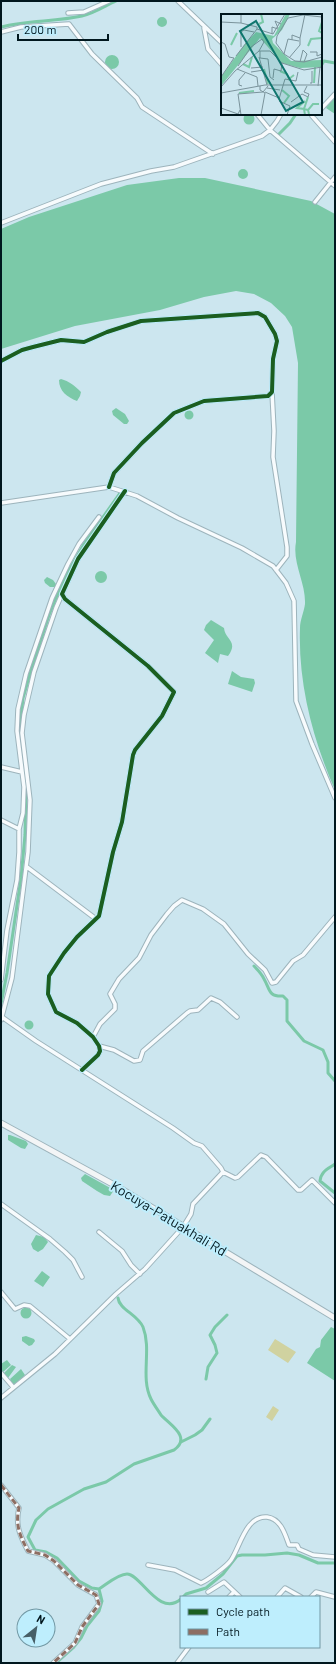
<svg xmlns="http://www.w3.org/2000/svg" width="336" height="1664" viewBox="0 0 336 1664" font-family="Barlow,sans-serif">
<rect width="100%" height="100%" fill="#cce6ef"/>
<path fill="#d0d2a0" d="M275,1339L296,1352L288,1363L268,1350Z
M273,1406L279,1410L272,1421L266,1417Z"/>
<path fill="#7bc9a8" d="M157 22a5 5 0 1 1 10 0a5 5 0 1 1-10 0Z
M105 62a7 7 0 1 1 14 0a7 7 0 1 1-14 0Z
M334,97H335V114L326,108Z
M243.5 119a5.5 5.5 0 1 1 11 0a5.5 5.5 0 1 1-11 0Z
M238 174a5 5 0 1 1 10 0a5 5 0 1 1-10 0Z
M179,178H205L311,201L335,214V790C313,740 298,684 300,628C300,620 304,612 305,604C306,583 292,563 296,542L298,363L292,327L285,316L271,303L254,294L236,291L204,297L160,310L75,326L1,349V229L29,217L127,185Z
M61,379C69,381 75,386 81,392L80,396L77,401C67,397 59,391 59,380Z
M116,408L125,414L129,421L127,424H124L113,415L112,411Z
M184.5 415a4.5 4.5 0 1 1 9 0a4.5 4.5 0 1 1-9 0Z
M95 577a6 6 0 1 1 12 0a6 6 0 1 1-12 0Z
M47,577L53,580L56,584L55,587H50L45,583L44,580Z
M211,620L224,628C225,640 239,641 228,656L220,654L218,663L205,653L214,640L204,630L206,625Z
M232,671L241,677L254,679L255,683L252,692L228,684Z
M24.5 1025a4.5 4.5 0 1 1 9 0a4.5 4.5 0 1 1-9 0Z
M8,1135H10L26,1141L28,1144L25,1149L21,1148L8,1140Z
M85,1174L114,1190L110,1196L104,1195L97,1191L82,1181L81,1178Z
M36,1235L44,1237L48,1242L43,1249L38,1252L33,1249L31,1244Z
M42,1271L50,1277L43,1287L34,1281Z
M20.5 1313a5.5 5.5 0 1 1 11 0a5.5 5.5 0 1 1-11 0Z
M331,1327L335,1329V1381L307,1363L316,1349L320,1347L321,1340Z
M26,1336L34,1339L35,1341L32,1345L29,1346L22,1341V1337Z
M7,1360L11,1365L3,1372L1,1371V1364Z
M12,1365L16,1367L8,1378L4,1373Z
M21,1369L25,1375L15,1384L13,1385L10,1379Z"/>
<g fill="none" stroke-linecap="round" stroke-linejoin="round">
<path stroke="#7bc9a8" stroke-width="3" d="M1,27C27,20 55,22 82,16C93,14 105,6 116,1
M321,66L324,61L335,63
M278,135L290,123L296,114
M254,966C258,970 262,974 264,979C270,989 268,997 283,996L287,1000V1021L304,1041L323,1050L328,1062V1073L335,1081
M1,1004L7,973L21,878L25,835L26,790L20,727L23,698L30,674L49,615L64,579L84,544L120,493
M335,1164C328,1169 321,1171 320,1181L335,1193
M118,1298C119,1309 138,1315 143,1327C152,1350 140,1377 151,1399C154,1405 158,1410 161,1415C170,1425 192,1437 174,1450L134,1464L106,1482L84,1489L48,1509L36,1520L28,1537L35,1550L46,1552L57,1558L79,1581L92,1588L99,1589C107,1584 118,1574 127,1574C141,1574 159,1618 181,1599
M206,1379L208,1367L217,1353L215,1345L210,1335L215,1327L227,1315
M181,1442L195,1435L202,1430L210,1419
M183,1597L186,1594L206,1588L223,1574L237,1556L242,1555H265L287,1553L299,1555L318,1563H335
M56,1663L73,1648L81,1638L87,1626L99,1611L102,1601L99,1589"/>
<defs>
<path id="street" d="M178,1L222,43
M68,13L84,12L109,1
M204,28L208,49L222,65
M1,32L21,27L69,24L92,54L137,98L142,107L213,154
M321,109L335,94
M257,114L270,130L277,121L281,114
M314,114L312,116L335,142
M315,202L335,177
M1,223L101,184L151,171L174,167L262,136L270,130L335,186
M1,361L22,350L33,347L61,340L84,342L107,332L141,321L258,313L265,317L275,334L277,341L273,359L272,392L268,396L204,401L174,413L142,443L114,473L109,487
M272,392L274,431L273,457L287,547V556L276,570
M1,503L109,487L137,496L178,518L242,548L273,566L286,583L294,601L296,701L312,744L335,798
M1,767L22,772
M1,820L19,829
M27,867L96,919
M1,980L7,930L17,880L19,852V829L23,813L24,787L17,731L18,709L26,674L52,598L68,564L79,544L99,517
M2,1017L36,1041L173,1128L194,1143L202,1146L221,1168L223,1172
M1,1020L12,978L28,852L30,800L22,733L24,715L34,672L56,608L62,594
M93,1037L100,1024L115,1009V1004L110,994L119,979L139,958L151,935L167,914L174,906L182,900L203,909L224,924L248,954L265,970L272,983L276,982L293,961L303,955L335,917
M99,1046L114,1050L134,1061L140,1060L143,1051L187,1013L190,1011L198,1010L211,998L220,1002L237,1017
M82,1070L98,1055L100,1051L99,1046L93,1037L77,1023L56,1012L48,994L49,976L64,953L77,937L99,916L113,852L122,822L133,755L135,750L162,716L174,692L148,666L65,599L62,594L78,559L125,491
M1,1204L50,1239L65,1252L73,1260L82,1277
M99,1232L122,1251L131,1265L140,1274
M1,1292L15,1309L24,1305L30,1306L70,1339
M1,1373L13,1387
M1,1398L55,1354L116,1294L145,1269L183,1227L191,1214L193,1204L223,1172L235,1178L238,1177L261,1155L266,1157L298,1190H301L312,1180L335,1203
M1,1485L19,1508C15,1525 20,1536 28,1551L45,1555L54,1561L78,1585L96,1595L99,1604L82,1627L75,1643L53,1663
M148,1565L175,1570L201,1583C208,1580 227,1566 231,1560C240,1547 246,1515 267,1517C281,1519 285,1534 289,1545H297L299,1549L313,1555L335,1557
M208,1592L224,1582L240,1597
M229,1597L234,1592
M277,1597L285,1588L301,1597
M311,1597L316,1592L335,1597
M177,1663L189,1647"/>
<path id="secondary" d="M1,1123L118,1187L335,1318"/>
</defs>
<use href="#street" stroke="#9db4bc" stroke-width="5.5"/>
<use href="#secondary" stroke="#9db4bc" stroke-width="7"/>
<use href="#street" stroke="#f7fbfd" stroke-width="3.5"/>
<use href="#secondary" stroke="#f3f5f6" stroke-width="5"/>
<path stroke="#8d6e63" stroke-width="3" stroke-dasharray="6 3" stroke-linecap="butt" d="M1,1485L19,1508C15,1525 20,1536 28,1551L45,1555L54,1561L78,1585L96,1595L99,1604L82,1627L75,1643L53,1663"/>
<defs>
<path id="cycleway" d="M1,361L22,350L33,347L61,340L84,342L107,332L141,321L258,313L265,317L275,334L277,341L273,359L272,392L268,396L204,401L174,413L142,443L114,473L109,487
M82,1070L98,1055L100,1051L99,1046L93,1037L77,1023L56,1012L48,994L49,976L64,953L77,937L99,916L113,852L122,822L133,755L135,750L162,716L174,692L148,666L65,599L62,594L78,559L125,491"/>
</defs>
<use href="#cycleway" stroke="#beeefd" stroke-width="6"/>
<use href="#cycleway" stroke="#1b5e20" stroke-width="4"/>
</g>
<g text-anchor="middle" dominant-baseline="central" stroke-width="4" stroke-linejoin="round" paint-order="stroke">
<g font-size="14" fill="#00171e" stroke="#beeefd">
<text transform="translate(169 1218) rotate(31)">Kocuya-Patuakhali Rd</text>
</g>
</g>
<g transform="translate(221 14)">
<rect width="101" height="101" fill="#cce6ef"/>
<path d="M65,0H69L61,16L51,25L52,29L70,47L101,46V53L79,54L61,49L39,24L0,72V63L23,31L35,18L53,22Z" fill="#7bc9a8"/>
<path fill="none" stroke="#7bc9a8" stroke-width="2" d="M101,8L98,17L101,19M38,10L42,8L40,0M10,31L16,19M87,32L90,25L101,24M22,50L28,53L31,43M43,55L47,70M59,57L66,60L68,65L73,61M93,69L94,53M61,76L68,82L63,89M18,79L33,77M84,87L76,94L83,95L84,101M87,96L83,95L87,83M88,100L87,96L92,90H98"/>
<path fill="none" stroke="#7a939b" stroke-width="1" d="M20,0V9L36,13V15M101,3L82,1L67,4L56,22L55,29L63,40L74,47L83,48L101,43M0,8L20,9M57,14L54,7L60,10M51,20V13L57,15M79,24L84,0M0,28L4,30L8,43L13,44L0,63M20,33V18L23,16L33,18M39,37V44L47,45L49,63L53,66M89,38H96V42L101,40M63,40L67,25L78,27M15,42L36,15L52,20L64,0M38,43L46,71M68,44L79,31V24L71,21V26M79,48L82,36L86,40L83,48M17,52L30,33L41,25L43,28L38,37M30,54L42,53M16,55L36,63L37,72M30,58L43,56M52,64L53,55L60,57L61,49M89,69H91V57M21,72L18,71V66L24,59M39,72V76L44,79L40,101M86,72L83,78L88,80L87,83M97,72L99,53M0,73L14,57L38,37H49L61,49L83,56L101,53M46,74L59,76M44,78L58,84M0,79L44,71H101M58,85L64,65L75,67L77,58M58,87L69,92L66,101M70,88L81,80L87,83M0,94L17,100L19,96M20,101L17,80L42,78L47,72"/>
<path fill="#0f766e" fill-opacity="0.15" stroke="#0f766e" stroke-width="2" d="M35,7L82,88L65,97L19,17Z"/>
<rect width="101" height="101" fill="none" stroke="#00171e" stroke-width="2"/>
</g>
<rect width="336" height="1664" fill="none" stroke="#00171e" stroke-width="4"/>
<rect x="180" y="1596" width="140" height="52" fill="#beeefd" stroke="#7298a4"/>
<rect x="188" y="1609" width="20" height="6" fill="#1b5e20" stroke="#7298a4"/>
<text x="216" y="1616" font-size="12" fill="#00171e">Cycle path</text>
<rect x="188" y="1629" width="20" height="6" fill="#8d6e63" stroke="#7298a4"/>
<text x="216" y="1636" font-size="12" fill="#00171e">Path</text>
<g transform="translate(36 1628) rotate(30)"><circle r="19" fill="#beeefd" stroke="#7298a4"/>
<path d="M0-3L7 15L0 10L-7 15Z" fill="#475f67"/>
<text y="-6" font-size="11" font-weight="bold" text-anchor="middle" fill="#00171e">N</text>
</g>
<path d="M18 34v6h90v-6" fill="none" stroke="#00171e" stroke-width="2"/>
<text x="24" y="34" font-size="12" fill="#00171e" stroke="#beeefd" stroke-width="3" paint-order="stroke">200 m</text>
</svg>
